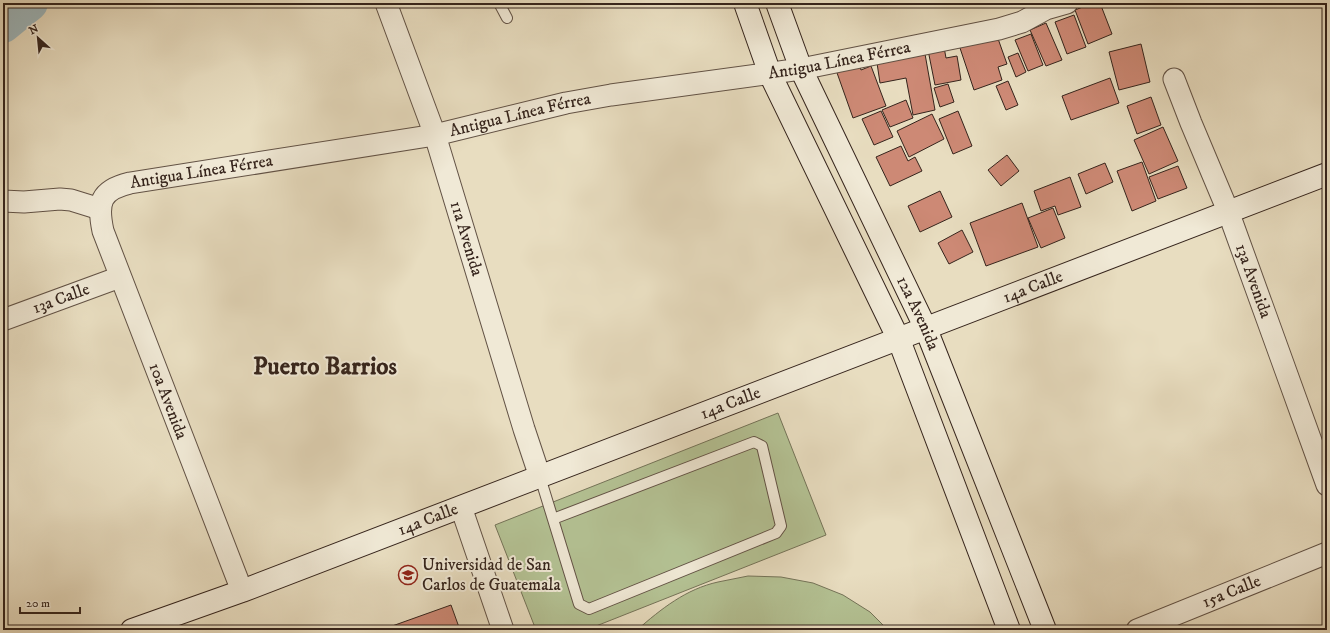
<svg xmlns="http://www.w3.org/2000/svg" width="1330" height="633" viewBox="0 0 1330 633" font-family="'IM FELL DW Pica',serif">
<rect width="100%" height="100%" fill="#e8ddc0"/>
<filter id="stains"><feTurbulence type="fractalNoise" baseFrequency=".005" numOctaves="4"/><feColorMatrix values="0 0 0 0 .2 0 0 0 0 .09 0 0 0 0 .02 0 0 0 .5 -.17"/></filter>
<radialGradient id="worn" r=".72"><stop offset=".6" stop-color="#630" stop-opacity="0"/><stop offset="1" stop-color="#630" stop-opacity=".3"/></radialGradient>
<path fill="#b4c294" stroke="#747358" d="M778,413L826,535L586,630H536L495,525Z
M748,576L781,577L813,583L843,595L870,612L888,630H637C661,609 686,589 718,582C728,580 738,578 748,576Z"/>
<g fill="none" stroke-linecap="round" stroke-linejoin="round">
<path stroke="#9eb8be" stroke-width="36" d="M3,25L30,3"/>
</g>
<path fill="#cd8975" stroke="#35241c" d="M1093,3H1100L1112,34L1088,44L1075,10Z
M1074,15L1086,47L1067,54L1055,22Z
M1046,23L1062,60L1046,66L1030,30Z
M996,33L1007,64L998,67L1002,80L974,90L959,45Z
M1031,34L1043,65L1028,71L1015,40Z
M1141,44L1150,82L1119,90L1109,52Z
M944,47L946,58L957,56L961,80L935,85L928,50Z
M1018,53L1026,72L1016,77L1008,57Z
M925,54L935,110L913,115L906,78L880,83L877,63Z
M858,62L861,70L871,66L886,106L853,118L836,70Z
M1110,78L1119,103L1071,120L1062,96Z
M1008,81L1018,105L1006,110L996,86Z
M948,84L954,102L940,107L934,88Z
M1151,97L1161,125L1137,134L1127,106Z
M906,100L913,118L890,127L882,110Z
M881,111L893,137L874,145L862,119Z
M958,111L972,146L953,154L939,119Z
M932,114L944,139L909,157L897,131Z
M1163,127L1178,161L1149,174L1134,140Z
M901,146L908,161L915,157L922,171L890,186L876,157Z
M1007,155L1019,171L1001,186L988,170Z
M1142,162L1156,201L1132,211L1117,171Z
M1105,163L1113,182L1086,194L1078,174Z
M1178,166L1187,188L1158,199L1149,177Z
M1070,177L1081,207L1058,215L1055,206L1041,211L1034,191Z
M940,191L952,217L920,232L908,206Z
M1022,203L1038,247L986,266L970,223Z
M1053,208L1065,238L1041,248L1028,218Z
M962,230L973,252L949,264L938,243Z
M451,605L460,630H381Z"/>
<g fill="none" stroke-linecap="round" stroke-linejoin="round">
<defs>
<path id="lane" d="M499,3L507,18
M540,477L579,604L589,609L776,533L781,526L762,446L754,442L553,519"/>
<g id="street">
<path id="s1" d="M386,3L435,135L524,429L540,477"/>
<path id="s2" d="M1174,79L1191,123L1228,211L1327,485"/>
<path d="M3,201L24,202L60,199L71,200L100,209"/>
<path id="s3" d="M3,320L120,277"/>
<path d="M461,507L503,630"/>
<path id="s4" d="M242,591L103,231C97,203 100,190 130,183L435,135L566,103L611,95L801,69L999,29L1022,22L1046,9L1067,3"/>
<path id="s5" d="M1137,630L1327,553"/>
</g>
<g id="secondary">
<path d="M745,3L770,74L899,340L1009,630"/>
<path id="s6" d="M777,3L801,69L926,329L1045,630"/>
<path id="s7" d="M132,630L242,591L1327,174"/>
</g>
</defs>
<use href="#lane" stroke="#625245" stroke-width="12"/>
<use href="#street" stroke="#625245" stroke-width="23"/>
<use href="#secondary" stroke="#35241c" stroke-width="24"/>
<use href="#lane" stroke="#f0e9d6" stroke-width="10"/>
<use href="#street" stroke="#f0e9d6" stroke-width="21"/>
<use href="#secondary" stroke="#f0e9d6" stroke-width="22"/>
</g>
<defs>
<symbol id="university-ring" viewBox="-11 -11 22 22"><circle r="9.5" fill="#f0e9d6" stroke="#8f2418" stroke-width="1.5"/><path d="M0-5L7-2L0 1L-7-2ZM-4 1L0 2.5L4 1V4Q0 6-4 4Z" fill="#8f2418"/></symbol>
</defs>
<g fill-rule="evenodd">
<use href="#university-ring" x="397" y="564" width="22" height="22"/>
</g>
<g text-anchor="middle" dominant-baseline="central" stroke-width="4" stroke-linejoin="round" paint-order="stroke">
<g font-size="17" fill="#35241c" stroke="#f0e9d6">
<text stroke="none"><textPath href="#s4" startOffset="1171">Antigua Línea Férrea</textPath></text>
<text stroke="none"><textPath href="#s4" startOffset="847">Antigua Línea Férrea</textPath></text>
<text stroke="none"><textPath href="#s4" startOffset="523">Antigua Línea Férrea</textPath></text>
<text stroke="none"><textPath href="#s1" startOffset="249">11a Avenida</textPath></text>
<text stroke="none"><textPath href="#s2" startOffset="217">13a Avenida</textPath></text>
<text stroke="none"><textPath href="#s7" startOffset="964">14a Calle</textPath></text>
<text stroke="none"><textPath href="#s3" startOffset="62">13a Calle</textPath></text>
<text stroke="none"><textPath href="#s6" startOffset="341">12a Avenida</textPath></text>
<text transform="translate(168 401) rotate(69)">10a Avenida</text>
<text stroke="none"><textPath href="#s7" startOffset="640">14a Calle</textPath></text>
<text stroke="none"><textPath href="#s7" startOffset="316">14a Calle</textPath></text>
<text stroke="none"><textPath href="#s5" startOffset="102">15a Calle</textPath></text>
</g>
<g font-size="17" fill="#35241c" stroke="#f0e9d6" text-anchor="start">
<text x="422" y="565">Universidad de San<tspan x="422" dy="20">Carlos de Guatemala</tspan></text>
</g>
<g font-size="25" font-weight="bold" fill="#35241c" stroke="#f0e9d6">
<text x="325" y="366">Puerto Barrios</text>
</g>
</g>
<rect width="1330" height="633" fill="none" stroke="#e8ddc0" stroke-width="16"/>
<rect x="4" y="4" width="1322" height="625" fill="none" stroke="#35241c" stroke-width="2"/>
<rect x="8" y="8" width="1314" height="617" fill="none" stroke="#35241c"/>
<g transform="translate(38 38) rotate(333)" stroke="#f0e9d6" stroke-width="3" paint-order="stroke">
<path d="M0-3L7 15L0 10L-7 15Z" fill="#35241c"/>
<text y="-6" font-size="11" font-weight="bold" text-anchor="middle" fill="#35241c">N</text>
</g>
<path d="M20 607v6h60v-6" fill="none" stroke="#35241c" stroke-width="2"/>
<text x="26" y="607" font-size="12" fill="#35241c" stroke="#f0e9d6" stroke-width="3" paint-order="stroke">20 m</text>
<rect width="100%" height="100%" filter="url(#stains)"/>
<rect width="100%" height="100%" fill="url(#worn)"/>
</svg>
